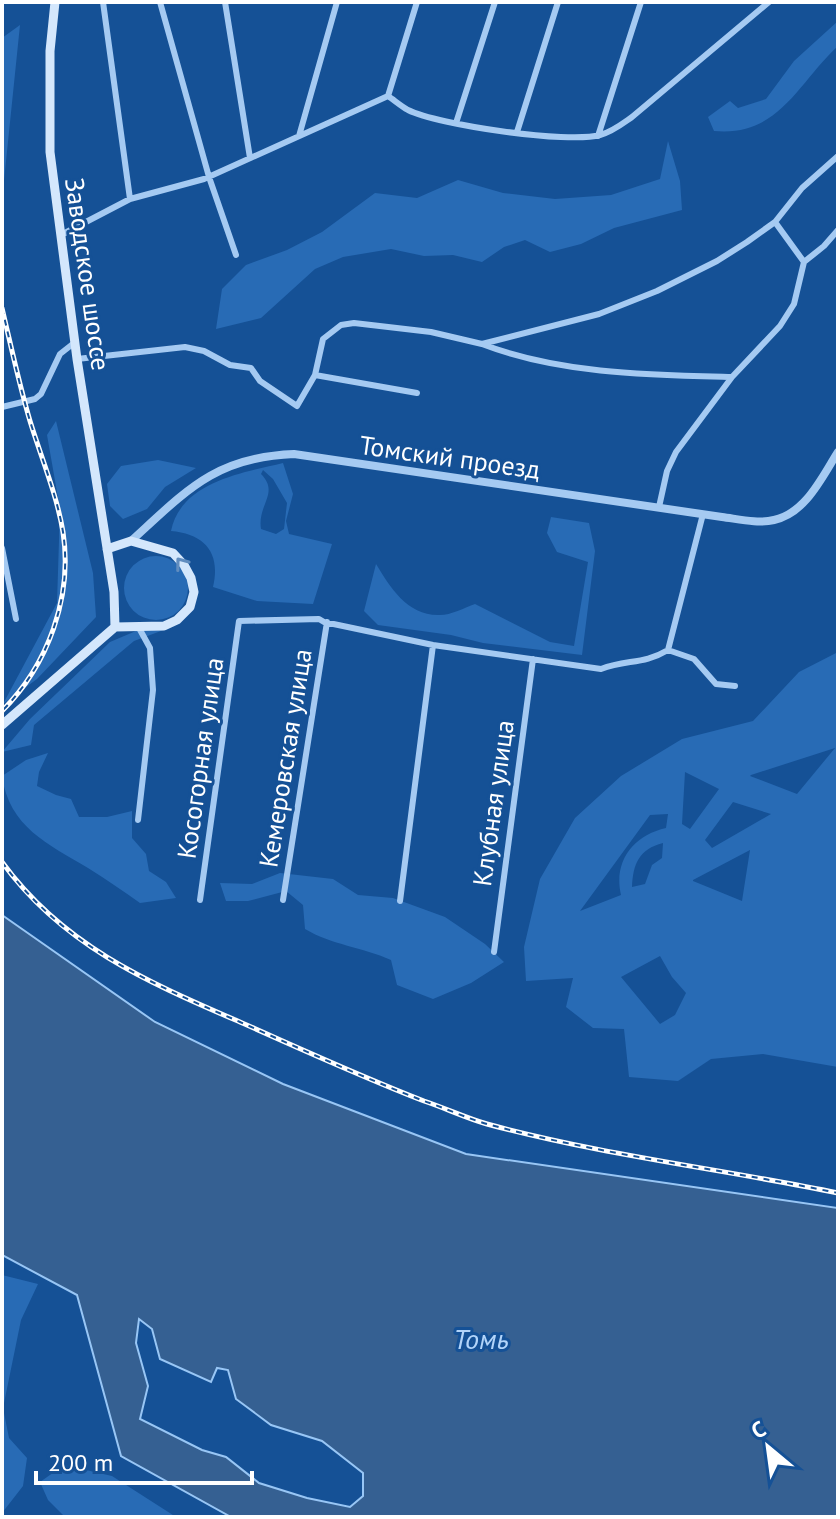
<svg xmlns="http://www.w3.org/2000/svg" width="840" height="1519" viewBox="0 0 840 1519" font-family="'PT Sans',sans-serif">
<rect width="100%" height="100%" fill="#155196"/>
<path fill="#286bb5" fill-rule="evenodd" d="M838,21V46C797,84 779,137 714,131L708,117L730,101L738,108L766,99L794,61Z
M20,25L2,200V38Z
M668,141L680,181L682,210L614,228L581,244L550,252L525,240L504,247L482,262L453,255L424,256L391,249L343,257L315,269L261,318L216,329L222,289L246,265L287,250L322,232L375,193L417,198L458,180L503,193L555,199L611,195L660,179Z
M56,421L93,573L96,617L37,679L3,704L57,603L60,509L47,435Z
M158,460L196,468L165,487L147,509L123,519L110,506L107,484L121,466Z
M283,463L293,494L286,521L289,534L332,544L313,604L257,601L213,587C221,553 205,534 171,531C181,482 242,473 283,463ZM263,470L273,479L287,503L284,529L276,534L261,529C257,505 280,493 261,474Z
M551,517L589,523L595,551L582,655L483,643L451,635L378,625L364,611L376,564C390,587 407,615 438,615C449,616 464,608 475,604L550,642L574,646L588,562L557,552L547,533Z
M124 588a32 32 0 1 1 64 0a32 32 0 1 1-64 0Z
M143,628H169L134,641L34,725L31,745L2,752L30,719L110,642Z
M838,652V1067L763,1054L711,1059L678,1081L629,1077L624,1029L593,1028L566,1007L573,978L526,981L524,947L540,879L575,818L621,776L682,739L753,721L799,672ZM835,748L797,794L750,776L751,775ZM685,772L719,789L690,829L682,824ZM733,802L771,814L712,848L705,840ZM668,814L666,828C634,835 613,861 621,895L580,911L650,815ZM663,843L662,858L652,865L645,884L632,887C633,864 639,849 663,843ZM750,850L742,901L693,881V880ZM660,956L672,977L686,993L675,1015L660,1024L621,977Z
M48,753L39,772L37,786L56,795L71,799L79,817H107L132,811V838L146,854L149,871L166,882L176,898L140,903C123,891 106,879 88,868C48,844 9,827 2,776L26,760Z
M280,873L333,879L358,895L393,898L445,917L485,944L504,962L471,983L433,999L397,985L391,960C362,947 332,945 305,929L303,905L286,891L248,901H226L220,883L252,884Z
M2,1275L38,1284L21,1320L3,1408L9,1438L27,1458L23,1486L2,1513Z
M64,1465L112,1476L176,1517H65L48,1500L40,1482Z"/>
<path fill="#356092" stroke="#98c6f5" stroke-width="2" fill-rule="evenodd" d="M2,915L155,1022L283,1084L466,1154L838,1208V1517H231L121,1456L77,1295L2,1255ZM139,1319L152,1329L160,1359L211,1382L217,1368L228,1370L236,1399L271,1425L322,1441L363,1473V1496L350,1507L307,1498L259,1483L226,1457L202,1450L140,1419L148,1386L136,1343Z"/>
<g fill="none" stroke-linecap="round" stroke-linejoin="round">
<path stroke="#a5caf2" stroke-width="6" d="M103,2L130,199
M160,2L209,177L236,255
M225,2L250,158
M388,96C394,100 401,106 408,110C438,125 568,144 600,135C612,132 622,124 632,117L769,2
M388,96L417,2
M456,123L495,2
M517,132L558,2
M299,136L337,2
M598,136L641,2
M775,222L804,262
M61,235L130,199L204,179L388,96
M482,344C560,374 649,375 732,377L780,326L794,304L804,262L824,246L838,230
M77,359L185,347L204,351L230,365L251,368L260,381L297,406L315,375L323,339L341,325L354,323L431,332L482,344L599,314L657,291L717,261L747,242L775,222L802,188L838,156
M315,375L417,393
M2,407L35,399L41,394L60,354L74,343
M659,507L667,471L676,452L732,377
M2,548L16,619
M668,650L703,514
M668,650L694,659L716,684L735,686
M138,820L153,690L150,648L139,628
M200,900L239,621L319,619L324,622L433,645L601,669C627,659 643,665 668,650
M283,900L327,622
M400,901L433,645
M494,952L533,659"/>
<path stroke="#a5caf2" stroke-width="8" d="M131,541C186,491 215,457 294,454L722,517C738,519 758,524 774,520C806,513 822,477 838,452"/>
<path stroke="#d4e7fc" stroke-width="9" d="M55,2L50,51V152L77,359L114,592L115,627
M2,725L115,627L164,626L177,620L190,607L194,592L191,578L184,565L173,553L131,541L107,549"/>
<defs>
<path id="rail" d="M2,308C11,346 19,384 30,421C41,457 57,495 63,532C73,597 48,665 2,711
M2,862C63,946 148,982 240,1022C301,1049 362,1077 424,1101C445,1108 466,1118 487,1124C602,1155 721,1169 838,1193"/>
</defs>
<use href="#rail" stroke="#fff" stroke-width="5"/>
<use href="#rail" stroke="#155196" stroke-width="2" stroke-dasharray="6" stroke-linecap="butt"/>
</g>
<defs><path id="oneway-chevron" d="M-2-3.5L2.5 0L-2 3.5" fill="none" stroke-width="1.6" stroke-linecap="round" stroke-linejoin="round" transform="scale(2)"/></defs>
<use stroke="#618dbf" href="#oneway-chevron" transform="translate(181 563) rotate(-127)"/>
<g text-anchor="middle" dominant-baseline="central" stroke-width="6" stroke-linejoin="round" paint-order="stroke">
<g font-size="26" fill="#fff" stroke="#155196">
<text transform="translate(88 274) rotate(82)">Заводское шоссе</text>
<text transform="translate(450 457) rotate(8)">Томский проезд</text>
<text transform="translate(200 758) rotate(-82)">Косогорная улица</text>
<text transform="translate(285 758) rotate(-81)">Кемеровская улица</text>
<text transform="translate(493 803) rotate(-82)">Клубная улица</text>
</g>
<g font-size="28" font-style="italic" fill="#b2d4f9" stroke="#155196">
<text x="481" y="1338">Томь</text>
</g>
</g>
<rect width="840" height="1519" fill="none" stroke="#ffffff" stroke-width="8"/>
<g transform="translate(768 1447) rotate(331)" stroke="#155196" stroke-width="6" paint-order="stroke">
<path d="M0-6L14 30L0 20L-14 30Z" fill="#ffffff"/>
<text y="-12" font-size="22" font-weight="bold" text-anchor="middle" fill="#ffffff">С</text>
</g>
<path d="M36 1471v12h216v-12" fill="none" stroke="#ffffff" stroke-width="4"/>
<text x="48" y="1471" font-size="24" fill="#ffffff" stroke="#155196" stroke-width="6" paint-order="stroke">200 m</text>
</svg>
